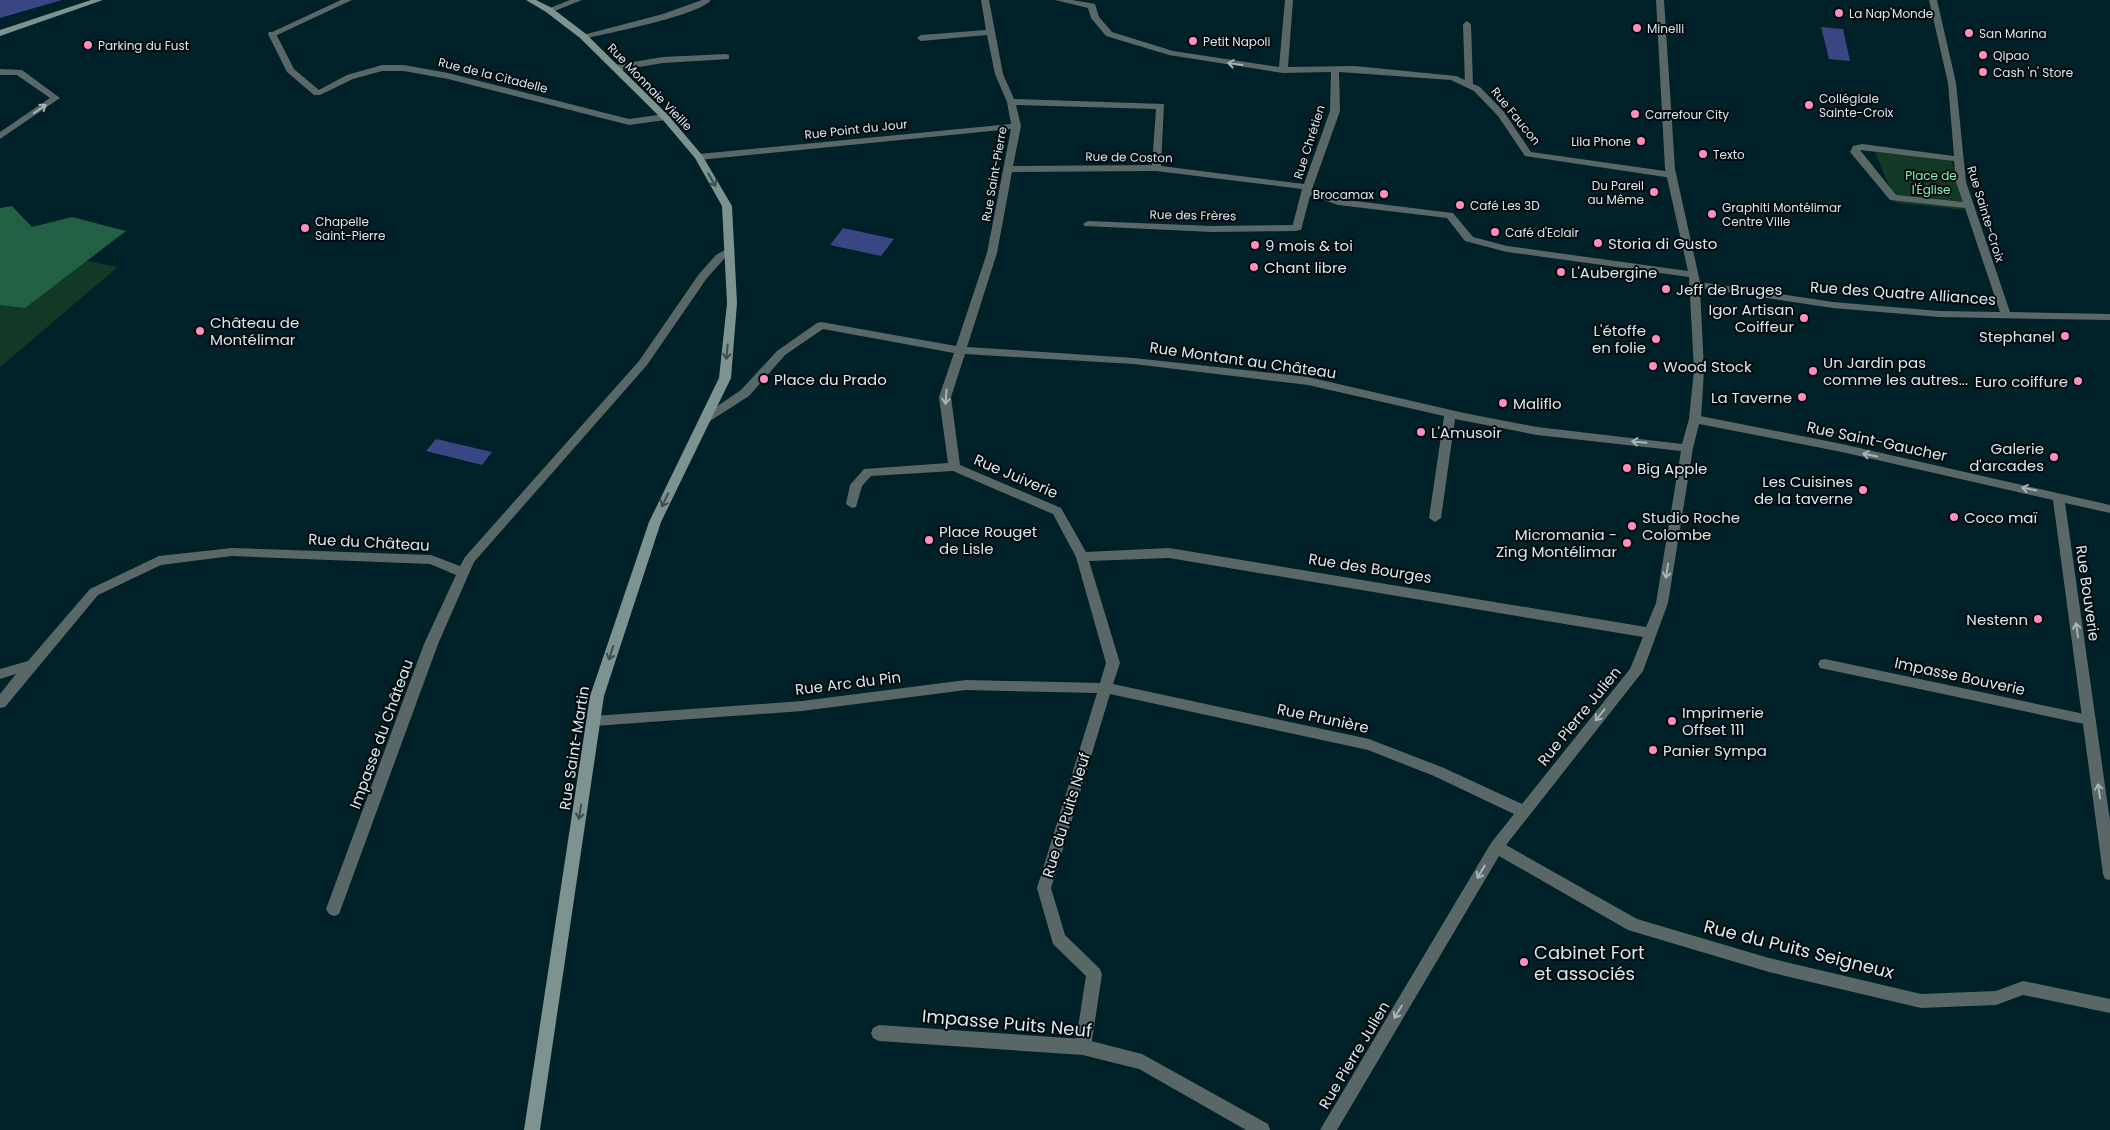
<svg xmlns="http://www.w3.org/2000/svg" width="2110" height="1130" viewBox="0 0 2110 1130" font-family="Poppins,sans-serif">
<rect width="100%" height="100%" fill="#012128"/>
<path fill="#113926" d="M1875,152L1951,159L1966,210L1896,203Z
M19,248L118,267L0,367V251Z"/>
<path fill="#216043" d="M12,206L32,227L72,217L126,231L25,308L0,305V208Z"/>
<path fill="#384783" d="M0,0H62L0,18Z
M1821,27L1843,29L1850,61L1829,59Z
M843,228L894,239L881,256L830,245Z
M436,439L492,452L482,465L426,451Z"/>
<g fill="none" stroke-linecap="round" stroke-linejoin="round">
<path fill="#596866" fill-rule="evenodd" d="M1467,21L1471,24L1473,85L1469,88L1465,85L1463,24Z
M1088,221L1212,226L1297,225L1302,228L1297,231L1212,232L1085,226L1083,224Z
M1825,659L2089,715L2094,716L2096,720L2094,724L2089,725L1825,669L1820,668L1818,664L1820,660Z
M879,1025L1083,1039L1142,1054L1268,1124L1270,1130H1246L1139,1069L1083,1055L879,1041L873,1038L871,1033L873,1028Z"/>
<path fill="#596866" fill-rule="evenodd" d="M1656,0H1664L1675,169L1700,282L1833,302L1939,311L2000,312L1965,208L1890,200L1850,152L1853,146L1862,144L1954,156L1948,83L1929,0H1937L1956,83L1966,182L2010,312L2110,314V320L1939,317L1833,308L1700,288L1704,370L1701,419L1695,423L1689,419L1694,370L1689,277L1507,252L1465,241L1447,218L1338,205L1301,192L1306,189L1339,199L1453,213L1473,237L1507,246L1688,271L1665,169ZM1860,150L1954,161L1956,182L1963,202L1896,195Z
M269,32H275L294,69L320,91V95H314L287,72L268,34Z"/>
<path fill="#596866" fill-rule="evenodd" d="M341,0H352L275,36L268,34Z
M570,0H582L552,12L545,10Z
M702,0H711C698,16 608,33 583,39L579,36L663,14Z
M981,0H989L1003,74L1014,99L1164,104L1161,166L1304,184L1330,111L1331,72L1283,73L1169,55L1106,36L1091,18L1088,8L1055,0H1072L1095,4L1099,17L1112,32L1173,51L1279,67L1285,0H1293L1288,67L1355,66L1456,76L1480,87L1504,112L1531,152L1672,172L1677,175L1672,178L1525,156L1498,116L1474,91L1451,80L1339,72L1340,111L1311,192L1301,230H1293L1292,228L1302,189L1156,171L1012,172L997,253L967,347L1134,358L1308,377L1464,413L1537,427L1682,444L1689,419L1695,415L1842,444L2110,505V513L2065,503L2110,821V880L2105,879L2103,874L2053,500L1842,452L1699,424L1693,448L1668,603L1643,671L1506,845L1637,919L1769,958L1921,994L1996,991L2023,981L2110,999V1013L2023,995L1996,1005L1921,1008L1769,972L1628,930L1499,856L1337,1130H1320L1491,843L1514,814L1434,776L1368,750L1110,694L1051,888L1065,935L1100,969L1102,974L1091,1047L1089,1052L1083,1055L1077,1052L1075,1047L1086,976L1053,944L1037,888L1097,693L966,690L802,711L594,726L589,725L587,721L589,717L594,716L802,701L966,680L1100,683L1106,663L1076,557L1053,514L953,471L871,476L862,486L856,507L852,508L846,504L850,485L864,469L948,463L939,397L954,353L823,329L785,355L749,396L710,421L706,422L700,418L741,390L777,351L817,323L821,322L956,346L987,253L1011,129L699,160L694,157L699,154L1011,124L1007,102L995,74L987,35L921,41L917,38L921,35L986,30ZM1016,105L1156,109L1152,165L1013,166L1021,126ZM965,354L1134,364L1308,385L1444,416L1429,518L1435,522L1441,518L1455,419L1537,435L1681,451L1656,603L1646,627L1169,548L1086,552L1061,508L960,465L951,397ZM1169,558L1643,637L1630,669L1522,804L1444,768L1369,739L1113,684L1120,663L1089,561Z
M726,54L729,55V59L663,63L615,71L611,68L615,65L663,57Z
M382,65H404L448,73L629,119L665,114L670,117L665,120L629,125L448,79L404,71H382L353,79L320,95L313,93L347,75Z
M0,69L22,70L60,98L0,139V132L50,98L17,75H0Z
M730,247L735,250L724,259L707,278L647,365L474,562L438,644L339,914L334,916L329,914L326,909L424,644L456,575L430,564L232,556L161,565L98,595L5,707L0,708V694L16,674L0,679V669L28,661L90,589L159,556L232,548L431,555L460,566L465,557L639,361L699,274L716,255Z"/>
<path fill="#7c9390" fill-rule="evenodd" d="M91,0H103L0,36V30Z
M526,0H536L552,8L586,34L668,115L702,155L732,206L737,303L731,378L661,522L604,696L540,1130H524L590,696L649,522L719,378L727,303L722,206L695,158L662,119L580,38L546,12Z"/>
</g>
<defs><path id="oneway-shaft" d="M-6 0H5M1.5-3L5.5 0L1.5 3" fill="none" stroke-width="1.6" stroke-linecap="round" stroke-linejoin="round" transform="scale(1.25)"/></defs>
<g stroke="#a5b5b8">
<use href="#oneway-shaft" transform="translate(1235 64) rotate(-172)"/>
<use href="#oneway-shaft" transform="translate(40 109) rotate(-35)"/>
<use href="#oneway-shaft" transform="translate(946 397) rotate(95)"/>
<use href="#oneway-shaft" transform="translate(1639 442) rotate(-174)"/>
<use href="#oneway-shaft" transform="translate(1870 455) rotate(-168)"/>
<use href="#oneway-shaft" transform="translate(2029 489) rotate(-168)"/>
<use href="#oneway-shaft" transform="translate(1667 571) rotate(99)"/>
<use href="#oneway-shaft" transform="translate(2077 630) rotate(-98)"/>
<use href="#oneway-shaft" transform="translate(1600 715) rotate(129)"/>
<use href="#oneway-shaft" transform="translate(2099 791) rotate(-98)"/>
<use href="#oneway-shaft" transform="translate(1481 872) rotate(121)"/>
<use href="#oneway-shaft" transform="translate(1398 1012) rotate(121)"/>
</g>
<g stroke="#3e4e4e">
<use href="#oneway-shaft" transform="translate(712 180) rotate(60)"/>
<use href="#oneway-shaft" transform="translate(727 352) rotate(95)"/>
<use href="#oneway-shaft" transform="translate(665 500) rotate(116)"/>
<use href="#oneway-shaft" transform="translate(611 653) rotate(108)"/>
<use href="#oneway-shaft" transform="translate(580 812) rotate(99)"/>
</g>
<g fill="#fd8ebe" stroke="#01090c" stroke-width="2">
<circle cx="1839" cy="13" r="5"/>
<circle cx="1637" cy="28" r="5"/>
<circle cx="1969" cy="33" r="5"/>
<circle cx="1193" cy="41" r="5"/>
<circle cx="88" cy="45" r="5"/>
<circle cx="1983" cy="55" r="5"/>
<circle cx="1983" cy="72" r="5"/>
<circle cx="1809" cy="105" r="5"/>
<circle cx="1635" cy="114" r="5"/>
<circle cx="1641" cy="141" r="5"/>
<circle cx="1703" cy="154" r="5"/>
<circle cx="1654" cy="192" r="5"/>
<circle cx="1384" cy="194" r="5"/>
<circle cx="1460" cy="205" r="5"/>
<circle cx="1712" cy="214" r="5"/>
<circle cx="305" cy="228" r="5"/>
<circle cx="1495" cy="232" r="5"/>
<circle cx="1598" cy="243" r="5"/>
<circle cx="1255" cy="245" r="5"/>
<circle cx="1254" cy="267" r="5"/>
<circle cx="1561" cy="272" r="5"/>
<circle cx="1666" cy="289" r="5"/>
<circle cx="1804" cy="318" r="5"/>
<circle cx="200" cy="331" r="5"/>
<circle cx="2065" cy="336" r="5"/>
<circle cx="1656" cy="339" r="5"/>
<circle cx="1653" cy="366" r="5"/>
<circle cx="1813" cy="371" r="5"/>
<circle cx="764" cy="379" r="5"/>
<circle cx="2078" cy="381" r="5"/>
<circle cx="1802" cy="397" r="5"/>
<circle cx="1503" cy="403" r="5"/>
<circle cx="1421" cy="432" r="5"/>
<circle cx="2054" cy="457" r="5"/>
<circle cx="1627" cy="468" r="5"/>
<circle cx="1863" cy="490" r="5"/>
<circle cx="1954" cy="517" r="5"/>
<circle cx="1632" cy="526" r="5"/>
<circle cx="929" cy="540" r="5"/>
<circle cx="1627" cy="543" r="5"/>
<circle cx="2038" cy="619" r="5"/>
<circle cx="1672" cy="721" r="5"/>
<circle cx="1653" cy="750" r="5"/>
<circle cx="1524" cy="962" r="5"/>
</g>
<g text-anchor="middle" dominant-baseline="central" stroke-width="4" stroke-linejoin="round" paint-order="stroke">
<g font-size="12" fill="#d8e9ee" stroke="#01090c" text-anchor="start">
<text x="1849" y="13">La Nap'Monde</text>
<text x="1647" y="28">Minelli</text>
<text x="1979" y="33">San Marina</text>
<text x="1203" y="41">Petit Napoli</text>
<text x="98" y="45">Parking du Fust</text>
<text x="1993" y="55">Qipao</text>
<text x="1993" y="72">Cash 'n' Store</text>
<text x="1819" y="98">Collégiale<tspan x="1819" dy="14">Sainte-Croix</tspan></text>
<text x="1645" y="114">Carrefour City</text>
<text x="1631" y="141" text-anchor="end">Lila Phone</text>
<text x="1713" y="154">Texto</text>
<text x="1644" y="185" text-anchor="end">Du Pareil<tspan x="1644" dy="14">au Même</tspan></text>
<text x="1374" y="194" text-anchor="end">Brocamax</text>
<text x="1470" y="205">Café Les 3D</text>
<text x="1722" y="207">Graphiti Montélimar<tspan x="1722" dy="14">Centre Ville</tspan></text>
<text x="315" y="221">Chapelle<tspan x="315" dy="14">Saint-Pierre</tspan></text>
<text x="1505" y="232">Café d'Eclair</text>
</g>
<g font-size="12" fill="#d8e9ee" stroke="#01090c">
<text transform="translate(493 75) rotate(14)">Rue de la Citadelle</text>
<text transform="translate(650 87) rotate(46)">Rue Monnaie Vieille</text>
<text transform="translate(1516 116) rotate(51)">Rue Faucon</text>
<text transform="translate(856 129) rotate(-6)">Rue Point du Jour</text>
<text transform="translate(1309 142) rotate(-72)">Rue Chrétien</text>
<text transform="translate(1129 157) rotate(1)">Rue de Coston</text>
<text transform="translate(994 174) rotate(-80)">Rue Saint-Pierre</text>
<text transform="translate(1986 214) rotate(73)">Rue Sainte-Croix</text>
<text transform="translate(1193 215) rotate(1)">Rue des Frères</text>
</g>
<g font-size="12" fill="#84f4bb" stroke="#01090c">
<text x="1931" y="175">Place de<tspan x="1931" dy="14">l'Église</tspan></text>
</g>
<g font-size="15" fill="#d8e9ee" stroke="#01090c" text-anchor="start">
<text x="1608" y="243">Storia di Gusto</text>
<text x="1265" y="245">9 mois &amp; toi</text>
<text x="1264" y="267">Chant libre</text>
<text x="1571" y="272">L'Aubergine</text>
<text x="1676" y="289">Jeff de Bruges</text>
<text x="1794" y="309" text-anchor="end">Igor Artisan<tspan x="1794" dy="17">Coiffeur</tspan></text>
<text x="210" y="322">Château de<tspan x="210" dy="17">Montélimar</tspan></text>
<text x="1646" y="330" text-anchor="end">L'étoffe<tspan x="1646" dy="17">en folie</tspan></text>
<text x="2055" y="336" text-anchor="end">Stephanel</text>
<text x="1823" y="362">Un Jardin pas<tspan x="1823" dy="17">comme les autres...</tspan></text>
<text x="1663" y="366">Wood Stock</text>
<text x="774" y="379">Place du Prado</text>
<text x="2068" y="381" text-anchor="end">Euro coiffure</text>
<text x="1792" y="397" text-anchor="end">La Taverne</text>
<text x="1513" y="403">Maliflo</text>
<text x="1431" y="432">L'Amusoir</text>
<text x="2044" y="448" text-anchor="end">Galerie<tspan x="2044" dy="17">d'arcades</tspan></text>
<text x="1637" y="468">Big Apple</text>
<text x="1853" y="481" text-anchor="end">Les Cuisines<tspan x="1853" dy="17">de la taverne</tspan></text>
<text x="1642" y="517">Studio Roche<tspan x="1642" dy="17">Colombe</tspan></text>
<text x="1964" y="517">Coco maï</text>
<text x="939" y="531">Place Rouget<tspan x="939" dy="17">de Lisle</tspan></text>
<text x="1617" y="534" text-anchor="end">Micromania -<tspan x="1617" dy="17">Zing Montélimar</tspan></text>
<text x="2028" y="619" text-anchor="end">Nestenn</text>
<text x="1682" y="712">Imprimerie<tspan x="1682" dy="17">Offset 111</tspan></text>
<text x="1663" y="750">Panier Sympa</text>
</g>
<g font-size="15" fill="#d8e9ee" stroke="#01090c">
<text transform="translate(1903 293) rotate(4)">Rue des Quatre Alliances</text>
<text transform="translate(1243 360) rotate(8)">Rue Montant au Château</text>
<text transform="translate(1877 441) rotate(12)">Rue Saint-Gaucher</text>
<text transform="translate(1016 476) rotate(23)">Rue Juiverie</text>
<text transform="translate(369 542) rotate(3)">Rue du Château</text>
<text transform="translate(1370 568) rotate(9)">Rue des Bourges</text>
<text transform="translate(2088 593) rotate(82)">Rue Bouverie</text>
<text transform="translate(1960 676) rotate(12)">Impasse Bouverie</text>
<text transform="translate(848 683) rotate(-7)">Rue Arc du Pin</text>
<text transform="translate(1579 716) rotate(-51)">Rue Pierre Julien</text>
<text transform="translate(1323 718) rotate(12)">Rue Prunière</text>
<text transform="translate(381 734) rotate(-70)">Impasse du Château</text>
<text transform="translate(574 748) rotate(-81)">Rue Saint-Martin</text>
<text transform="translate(1066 815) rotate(-73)">Rue du Puits Neuf</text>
<text transform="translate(1354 1055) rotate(-59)">Rue Pierre Julien</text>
</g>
<g font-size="18" fill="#d8e9ee" stroke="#01090c">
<text transform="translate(1799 949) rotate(14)">Rue du Puits Seigneux</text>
<text transform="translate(1007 1023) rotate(5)">Impasse Puits Neuf</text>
</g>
<g font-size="18" fill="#d8e9ee" stroke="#01090c" text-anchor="start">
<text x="1534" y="952">Cabinet Fort<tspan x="1534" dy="21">et associés</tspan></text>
</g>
</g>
</svg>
